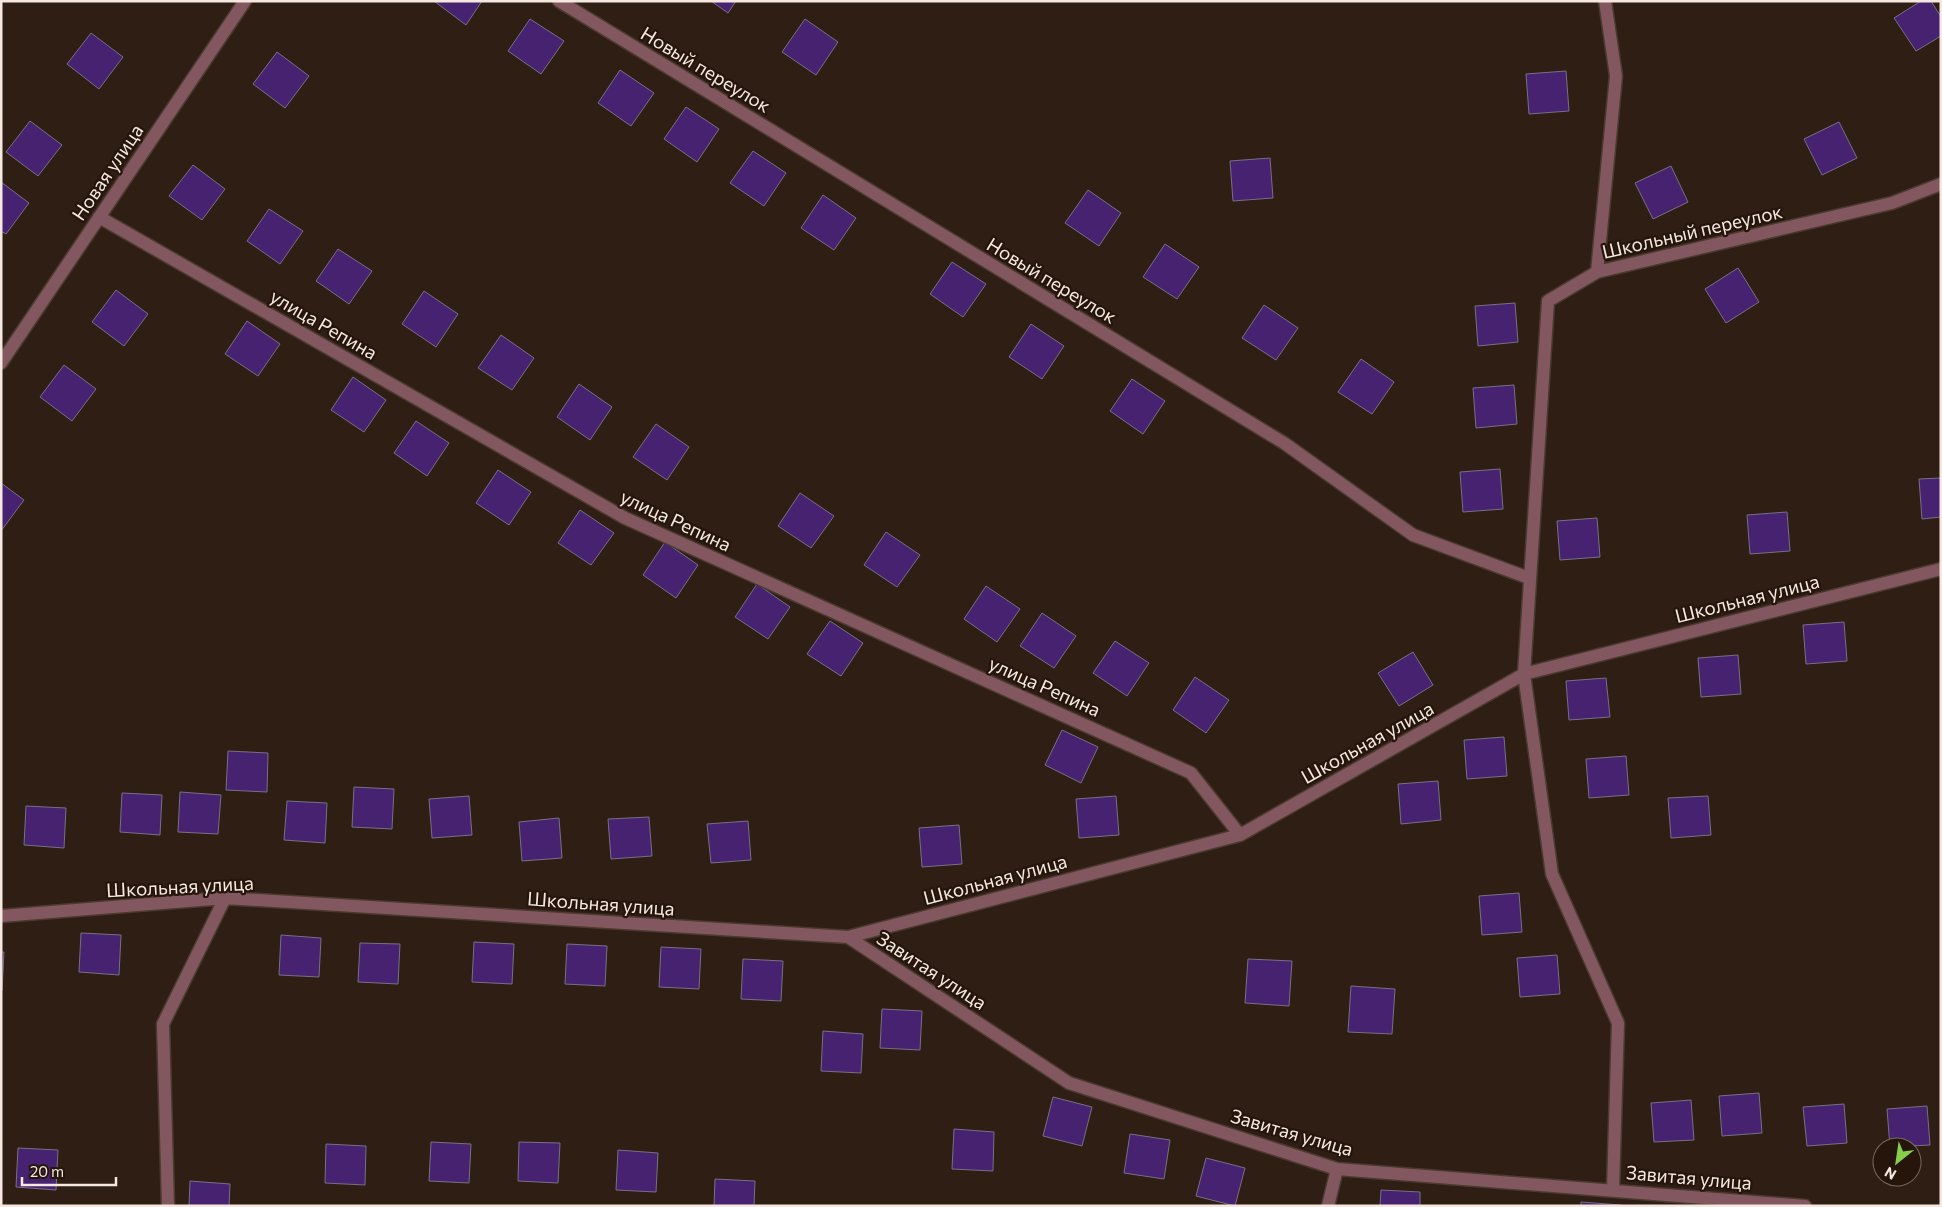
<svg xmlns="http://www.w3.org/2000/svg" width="1942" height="1207" viewBox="0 0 1942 1207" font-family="Commissioner,sans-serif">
<rect width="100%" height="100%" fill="#2f1e13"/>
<path fill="#472271" stroke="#777085" d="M434,1H482L466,25Z
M711,1H736L728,13Z
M1921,1H1931L1941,17V36L1916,51L1894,18Z
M530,19L564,41L541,74L508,51Z
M805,19L838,42L816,75L782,52Z
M91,33L123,57L99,89L67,64Z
M277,52L309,76L285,108L253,84Z
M620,70L654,93L631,126L598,103Z
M1566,71L1569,111L1529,114L1526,74Z
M686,107L719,129L697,162L664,139Z
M30,121L62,145L38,176L6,152Z
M1839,122L1857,158L1822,175L1804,139Z
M753,151L786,173L764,206L730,183Z
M1270,158L1273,198L1233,201L1230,161Z
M193,165L225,189L202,220L169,196Z
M1671,166L1688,202L1653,219L1635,183Z
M1,182L29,203L6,234L1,231Z
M1088,190L1121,213L1099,246L1065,223Z
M823,195L856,218L834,250L801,228Z
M269,209L303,231L280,264L247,241Z
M1165,244L1199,267L1177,299L1143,277Z
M338,249L372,271L349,304L316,281Z
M952,262L986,284L963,317L930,294Z
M1738,268L1759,302L1726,323L1705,289Z
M116,290L148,314L124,346L92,322Z
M424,291L458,314L436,347L402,324Z
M1515,303L1518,342L1478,346L1475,306Z
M1264,305L1298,328L1276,360L1242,338Z
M247,321L280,344L258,376L225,354Z
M1031,324L1064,346L1042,379L1009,357Z
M501,335L534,358L512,390L478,368Z
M1361,359L1394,382L1372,414L1338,392Z
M64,365L96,389L72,421L40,397Z
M353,377L386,400L364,432L331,410Z
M1132,379L1165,401L1143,434L1110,411Z
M579,384L612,407L590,440L557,417Z
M1514,385L1517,424L1476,428L1473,388Z
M416,421L449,443L427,476L394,453Z
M656,424L689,447L667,480L633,457Z
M1500,469L1503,509L1463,512L1460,472Z
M498,470L531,492L509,525L476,503Z
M1941,478V517L1922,519L1919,479Z
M1,483L24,500L1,531Z
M800,493L834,516L811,548L778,526Z
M580,510L614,533L591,565L558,543Z
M1787,512L1790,551L1750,554L1747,515Z
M1597,518L1600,557L1560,560L1557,521Z
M886,532L920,555L897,587L864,565Z
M665,542L698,565L676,598L643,575Z
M757,584L790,607L768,639L735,617Z
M986,586L1020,609L997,642L964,619Z
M1042,613L1076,636L1054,668L1020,646Z
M830,621L863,643L841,676L807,654Z
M1844,622L1847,661L1806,664L1803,625Z
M1115,641L1149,663L1127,696L1093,673Z
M1413,652L1433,685L1399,706L1378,673Z
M1738,655L1741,694L1701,697L1698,658Z
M1195,677L1229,700L1206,733L1173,710Z
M1606,678L1610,717L1569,720L1566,681Z
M1062,730L1098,747L1081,783L1045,765Z
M1504,737L1507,776L1467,779L1464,740Z
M228,751L268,753L267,792L226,790Z
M1626,756L1629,795L1589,798L1586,759Z
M1438,781L1441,820L1401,824L1398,784Z
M354,787L394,789L392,829L352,827Z
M180,792L221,795L218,834L178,832Z
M122,793L162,795L160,835L120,832Z
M469,796L472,835L432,838L429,799Z
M1116,796L1119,835L1079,838L1076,799Z
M1708,796L1711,835L1671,838L1668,798Z
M287,801L327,803L325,843L284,840Z
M26,806L66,808L64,848L24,845Z
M649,817L652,856L611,859L608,819Z
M559,818L562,858L522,861L519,822Z
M748,821L751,860L711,863L707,824Z
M959,825L962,864L922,867L919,828Z
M1519,893L1522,932L1482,935L1479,896Z
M81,933L121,935L119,975L79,972Z
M281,935L321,938L319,977L279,975Z
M474,942L514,944L512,984L472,982Z
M360,943L400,944L398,984L358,982Z
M567,944L607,946L605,986L565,984Z
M661,947L701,949L699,989L659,987Z
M1,952H4L2,991H1Z
M1557,955L1560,994L1520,997L1517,958Z
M743,959L783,961L781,1001L741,999Z
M1248,959L1292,961L1289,1006L1245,1003Z
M1351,986L1395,989L1392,1034L1348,1032Z
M882,1009L922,1011L920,1050L880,1048Z
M823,1031L863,1034L861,1073L821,1071Z
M1759,1093L1762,1133L1722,1136L1719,1096Z
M1053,1097L1092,1107L1082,1146L1043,1136Z
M1691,1100L1694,1140L1654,1142L1651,1103Z
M1844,1104L1847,1143L1807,1146L1803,1107Z
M1927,1106L1930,1145L1890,1147L1887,1109Z
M954,1129L994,1132L993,1171L952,1169Z
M1130,1134L1170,1140L1164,1179L1124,1173Z
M431,1142L471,1144L469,1183L429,1181Z
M519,1142L560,1143L558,1183L518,1181Z
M326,1144L366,1146L365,1185L325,1183Z
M18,1148L58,1150L56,1190L16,1187Z
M618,1150L658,1153L656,1192L616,1190Z
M1206,1158L1245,1168L1235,1206L1196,1196Z
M715,1179L755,1181L754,1206H714Z
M190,1181L230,1184L229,1206H189Z
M1381,1190L1420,1192V1206H1380Z
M1581,1202L1621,1205V1206H1581Z"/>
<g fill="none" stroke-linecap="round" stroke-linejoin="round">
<defs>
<path id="minor" d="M559,1L1284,443L1413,535L1529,578
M1605,1L1616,76L1597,272L1892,203L1941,184
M99,217L625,518L1191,773L1240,835
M1597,272L1548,301L1524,674L1552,874L1618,1023L1613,1190
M1,363L245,1
M1,916L225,898L848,937L1240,835L1524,674L1941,569
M848,937L1069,1083L1337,1169L1805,1206
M168,1206L163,1024L225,898
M1328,1206L1337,1169"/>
</defs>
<use href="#minor" stroke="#4b3a30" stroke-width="15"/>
<use href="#minor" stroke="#83575f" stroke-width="12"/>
</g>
<g text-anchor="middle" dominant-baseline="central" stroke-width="4.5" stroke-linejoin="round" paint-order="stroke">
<g font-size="19" fill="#f4e8e0" stroke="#25150a">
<text transform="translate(706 69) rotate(31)">Новый переулок</text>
<text transform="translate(107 172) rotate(-56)">Новая улица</text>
<text transform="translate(1692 231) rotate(-13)">Школьный переулок</text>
<text transform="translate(1052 280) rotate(31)">Новый переулок</text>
<text transform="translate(324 324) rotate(30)">улица Репина</text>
<text transform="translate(676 520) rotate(25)">улица Репина</text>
<text transform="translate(1747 598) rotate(-14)">Школьная улица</text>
<text transform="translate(1045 686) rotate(24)">улица Репина</text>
<text transform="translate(1367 742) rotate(-29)">Школьная улица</text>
<text transform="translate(995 879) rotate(-15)">Школьная улица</text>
<text transform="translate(180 886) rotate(-3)">Школьная улица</text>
<text transform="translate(601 903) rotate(4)">Школьная улица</text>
<text transform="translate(932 970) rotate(33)">Завитая улица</text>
<text transform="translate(1292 1132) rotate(16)">Завитая улица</text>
<text transform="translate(1689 1177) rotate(5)">Завитая улица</text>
</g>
</g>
<rect width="1942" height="1207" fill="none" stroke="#f4e8e0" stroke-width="5"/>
<g transform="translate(1897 1162) rotate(210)"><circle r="24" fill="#25150a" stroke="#786960"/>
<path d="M0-4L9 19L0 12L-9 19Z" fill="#86cf4b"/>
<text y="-8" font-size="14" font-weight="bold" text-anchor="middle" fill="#f4e8e0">N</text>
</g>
<path d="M22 1177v8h94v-8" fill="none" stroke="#f4e8e0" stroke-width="2.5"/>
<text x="30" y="1177" font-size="15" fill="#f4e8e0" stroke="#25150a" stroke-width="4" paint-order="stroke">20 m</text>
</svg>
